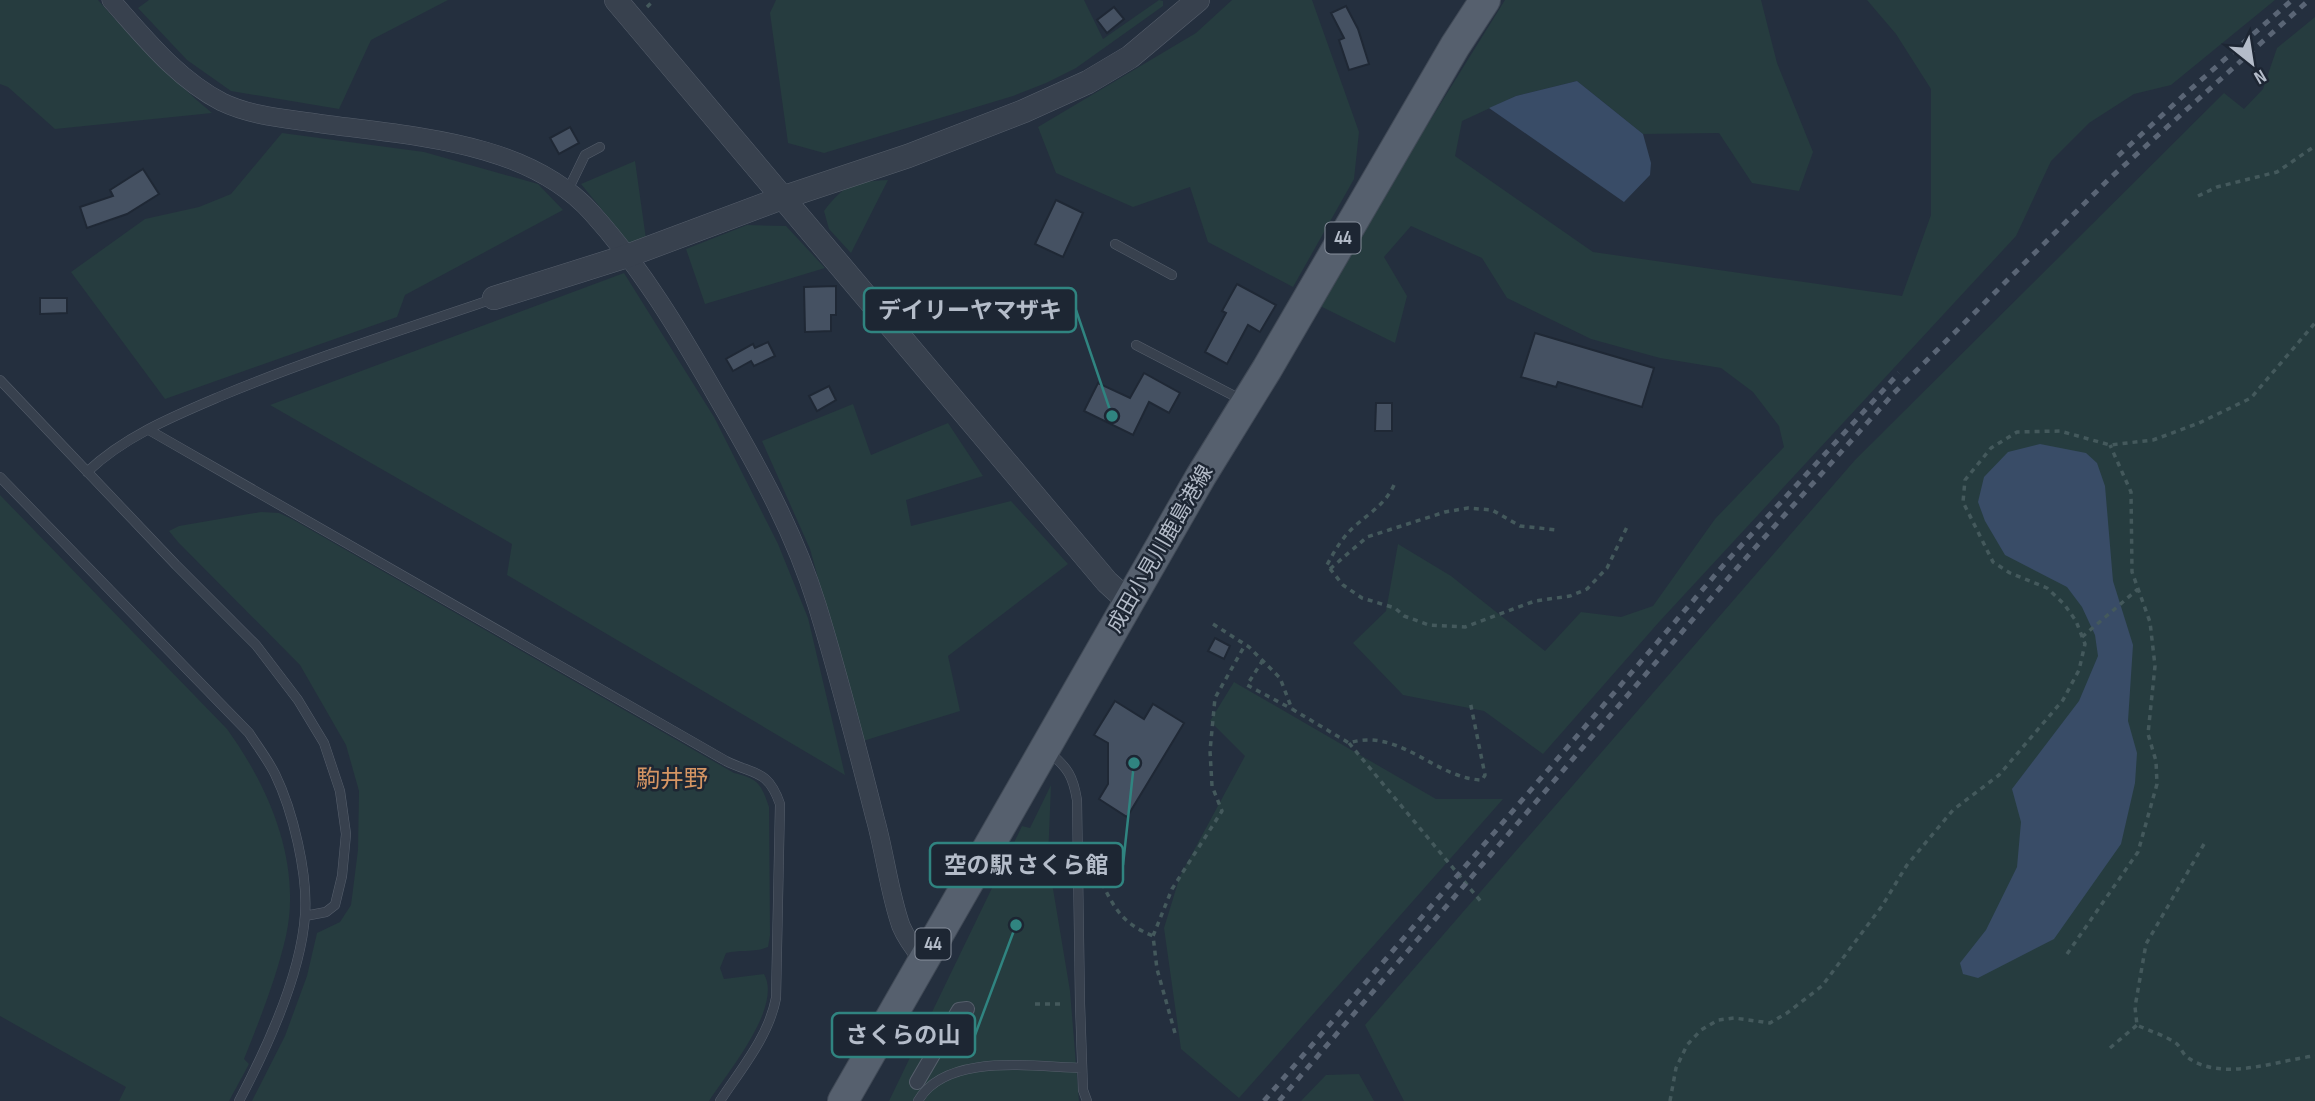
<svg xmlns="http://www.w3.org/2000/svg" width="2315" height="1101" viewBox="0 0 2315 1101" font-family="'Sofia Sans Condensed','Noto Sans JP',sans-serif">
<rect width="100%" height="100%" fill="#242f3e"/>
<path fill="#263c3f" d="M0,0H98C134,41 170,78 212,113L55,129L8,87L0,84Z
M149,0H448L371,40L339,109L231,91L187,60L138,8Z
M776,0H1084L1103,39L1159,0L1163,1V6L1076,68L1046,83L1013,96L824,153L788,143L770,13Z
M1232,0H1312L1359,132L1354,179L1293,287L1208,242L1190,187L1133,207L1056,173L1038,127L1196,33Z
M1505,0H1761L1777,63L1813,152L1799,191L1752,183L1719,133L1643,134L1577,81L1516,96L1462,121L1455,156L1593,252L1902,296L1931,215V89L1896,34L1867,0H2275L2171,85L2134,94L2089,123L2051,161L2016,236L1659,622L1543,754L1484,711L1403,695L1353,643L1386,611L1398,544L1451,576L1545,651L1581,612L1621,617L1653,606L1715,519L1784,447L1779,426L1753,392L1721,368L1660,358L1591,339L1507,298L1482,258L1411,226L1384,257L1407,296L1395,343L1316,304Z
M2315,17V1101H1404L1365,1025L1855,460L2224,93L2244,109L2263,89L2277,48Z
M282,133L424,152L538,184L563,210L405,295L397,317L165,399L71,272L145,219L199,207L231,194Z
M635,161L646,239L630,244L581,184Z
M888,180L851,253L829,229L824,211C845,183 855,182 888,180Z
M747,225L786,226L825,268L705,304L686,249Z
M624,273L714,417L778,544L808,618L845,775L507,575L512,544L270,405Z
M853,404L871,455L948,423L983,476L906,500L911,526L1011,501L1068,564L948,656L960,711L863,741L810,549L762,441Z
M0,495L227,729C269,787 302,863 286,936C276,979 260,1019 244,1059L249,1064L229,1101H119L126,1087L0,1016Z
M261,512L279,513L292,519L734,773C759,779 761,784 769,807L770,935L768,947C753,953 741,949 726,953L720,968L724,979L764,974C783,1007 727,1073 709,1101H252L285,1036L307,976L317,933L340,922L351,905L358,850L359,791L346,745L300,665L178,542L169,531L179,526Z
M1234,682L1436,799H1503L1239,1098L1181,1049L1164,928L1180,876L1245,756L1210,721Z
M1051,785L1048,859L1070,991L1079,1101H889L1022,826L1030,828Z
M1359,1074L1374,1101H1301L1326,1075Z"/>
<path fill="#394c67" d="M1577,81L1643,134L1651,163L1650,175L1624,202L1489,108L1516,96Z
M2040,444L2086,453L2097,463L2105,486L2113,581L2133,645L2128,721L2137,753L2135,783L2121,844L2054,939L1978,978L1963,974L1960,963L1986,930L2017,867L2021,822L2012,789L2079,701L2098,656L2095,635L2082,607L2067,587L2005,555L1985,521L1978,502L1984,477L2008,452Z"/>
<path fill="#455162" stroke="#1f2835" stroke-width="2" d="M1346,6L1358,29L1369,64L1349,70L1339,40L1344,38L1331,13Z
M1114,7L1124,19L1107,33L1097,20Z
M570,127L579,143L559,154L550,138Z
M143,169L159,194L127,214L87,228L80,207L113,196L110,190Z
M1056,200L1083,213L1063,257L1035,244Z
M1237,284L1276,305L1260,332L1248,325L1227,364L1205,352L1226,313L1222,311Z
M836,286V315H831V331L805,332L804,287Z
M40,298H67V313L40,314Z
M1535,333L1654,368L1642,407L1558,382L1556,387L1521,377Z
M768,342L775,356L754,366L751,361L733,371L726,359L753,344L755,348Z
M1144,373L1180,393L1169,413L1149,402L1133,435L1084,411L1098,383L1130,398Z
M829,386L836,400L817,411L809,396Z
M1376,403H1392V431H1375Z
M1215,638L1230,646L1224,659L1208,651Z
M1115,701L1144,719L1153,704L1184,723L1127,817L1099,799L1108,784V743L1094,735Z"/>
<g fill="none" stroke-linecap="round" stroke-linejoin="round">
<defs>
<path id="service" d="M568,190L585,155L600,147
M1115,244L1172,275
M1136,345L1242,400
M0,380L176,565L256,645L298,700L324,743L340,791L346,834L342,876L335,905L326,912L305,916
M149,430L726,761C754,775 768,769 780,804L776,998C769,1036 741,1069 720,1101
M87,472C125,436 174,416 221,396C310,359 402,330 493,299
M0,477L249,733C258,747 268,760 275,774C293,811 308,874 305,915C301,974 267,1048 239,1101
M1049,752C1068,768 1073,776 1077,800L1080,1003L1083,1090L1087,1101
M918,1101C946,1052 1034,1067 1082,1068"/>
<path id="pedestrian" d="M917,1082L959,1010L967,1009"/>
<path id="minor" d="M111,0C144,37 177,79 222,102C249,115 280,118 309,122C402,136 525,138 592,213C641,267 680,332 716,395C756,464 793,528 817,605C839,676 857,747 875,818C885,853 889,892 901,926C906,938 915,950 923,960"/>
<path id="tertiary" d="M616,0L1107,582L1129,602
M494,298L627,256L782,198L908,156L1024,111L1088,82L1130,57L1198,0"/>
<path id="primary" d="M843,1101L1201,476L1267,369L1455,46L1485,0"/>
</defs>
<use href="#service" stroke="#565f6c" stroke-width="10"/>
<use href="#pedestrian" stroke="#565f6c" stroke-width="16"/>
<use href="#minor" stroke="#565f6c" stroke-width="19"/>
<use href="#tertiary" stroke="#565f6c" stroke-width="24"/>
<use href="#primary" stroke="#414a57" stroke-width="32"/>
<path stroke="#44595c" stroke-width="3.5" stroke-dasharray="5 5" stroke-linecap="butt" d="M647,7L654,0
M2198,196L2217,187L2277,172L2315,146
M1394,485C1386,503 1371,512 1356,525C1343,536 1335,550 1327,565L1343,585L1362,598L1395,608L1404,616L1429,625L1465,627L1535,601L1570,596L1587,589L1607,568L1628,525
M1330,569L1367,537L1445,512L1468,508L1492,510L1520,526L1557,530
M1213,624L1249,647L1280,678L1292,709L1349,743C1399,727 1436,779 1482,780L1485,775L1470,701
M2082,637L2138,589
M1263,660L1247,685L1292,709
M1349,743L1483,904
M2204,844L2146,944L2135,1007L2137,1025C2149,1031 2167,1036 2177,1044C2181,1048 2183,1054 2187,1057C2222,1083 2277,1060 2315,1056
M1091,881L1104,887C1116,912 1126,925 1153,936
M2067,954L2138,852L2157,784L2156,761L2148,734L2155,666L2150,622L2132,572L2131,492L2110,445
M1035,1004H1064
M1175,1033L1157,969L1153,936L1172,889L1222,811L1212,786L1210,751L1215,698L1245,645
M2110,1048L2137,1025
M1670,1101L1676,1068L1687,1045L1701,1030L1718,1020L1734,1018L1770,1023L1787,1013L1822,986L1882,906L1907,865L1953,810L1999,775L2063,700L2079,670L2085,644L2076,621L2064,604L2047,588L2010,573L1993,562L1963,502L1965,480L1991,448L2017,432L2060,431L2110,445L2153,440L2199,423L2251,398L2315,323"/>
<use href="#service" stroke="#38414e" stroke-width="9"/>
<use href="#pedestrian" stroke="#38414e" stroke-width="14"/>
<use href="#minor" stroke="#38414e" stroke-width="18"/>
<use href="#tertiary" stroke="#38414e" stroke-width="23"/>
<use href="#primary" stroke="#56606e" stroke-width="30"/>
<path stroke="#5a6575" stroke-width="5" stroke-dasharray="7 7" stroke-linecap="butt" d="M2118,156L2183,96L2292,0
M1264,1101L1728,560L1899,373
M1279,1101L1737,568L1894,393L2109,179L2309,0"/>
</g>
<g text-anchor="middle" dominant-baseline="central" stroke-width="5" stroke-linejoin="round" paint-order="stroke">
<g fill="#1d2633" stroke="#878f9c" stroke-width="2">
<rect x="1325.5" y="222.5" width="35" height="31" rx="5"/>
<rect x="915.5" y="928.5" width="35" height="31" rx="5"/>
</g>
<g font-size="19" font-weight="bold" fill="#b4bcc9">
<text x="1343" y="238">44</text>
<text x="933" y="944">44</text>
</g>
<g font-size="21" fill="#b4bcc9" stroke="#1d2633">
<text transform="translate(1160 549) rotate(-60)">成田小見川鹿島港線</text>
</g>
<g font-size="24" fill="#d59563" stroke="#1d2633">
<text x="672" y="779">駒井野</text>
</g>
</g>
<path fill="none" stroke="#308480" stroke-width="2.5" d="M1112 416L1076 310M1134 763L1123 865M1016 925L975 1035"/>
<g fill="#308480" stroke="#1d2633" stroke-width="2.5">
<circle cx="1112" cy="416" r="7"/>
<circle cx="1134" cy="763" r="7"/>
<circle cx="1016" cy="925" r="7"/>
</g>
<g fill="#1d2633" stroke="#308480" stroke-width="2.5">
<rect x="864" y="288" width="212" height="44" rx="7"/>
<rect x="930" y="843" width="193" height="44" rx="7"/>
<rect x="832" y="1013" width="143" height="44" rx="7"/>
</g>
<g font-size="23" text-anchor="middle" font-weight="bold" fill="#b4bcc9">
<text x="970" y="318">デイリーヤマザキ</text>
<text x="1026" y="873">空の駅 さくら館</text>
<text x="903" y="1043">さくらの山</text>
</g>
<g transform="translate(2252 63) rotate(150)" stroke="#1d2633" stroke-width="5" paint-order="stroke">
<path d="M0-5L12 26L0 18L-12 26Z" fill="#b4bcc9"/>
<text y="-10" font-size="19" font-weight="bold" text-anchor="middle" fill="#b4bcc9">N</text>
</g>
</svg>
